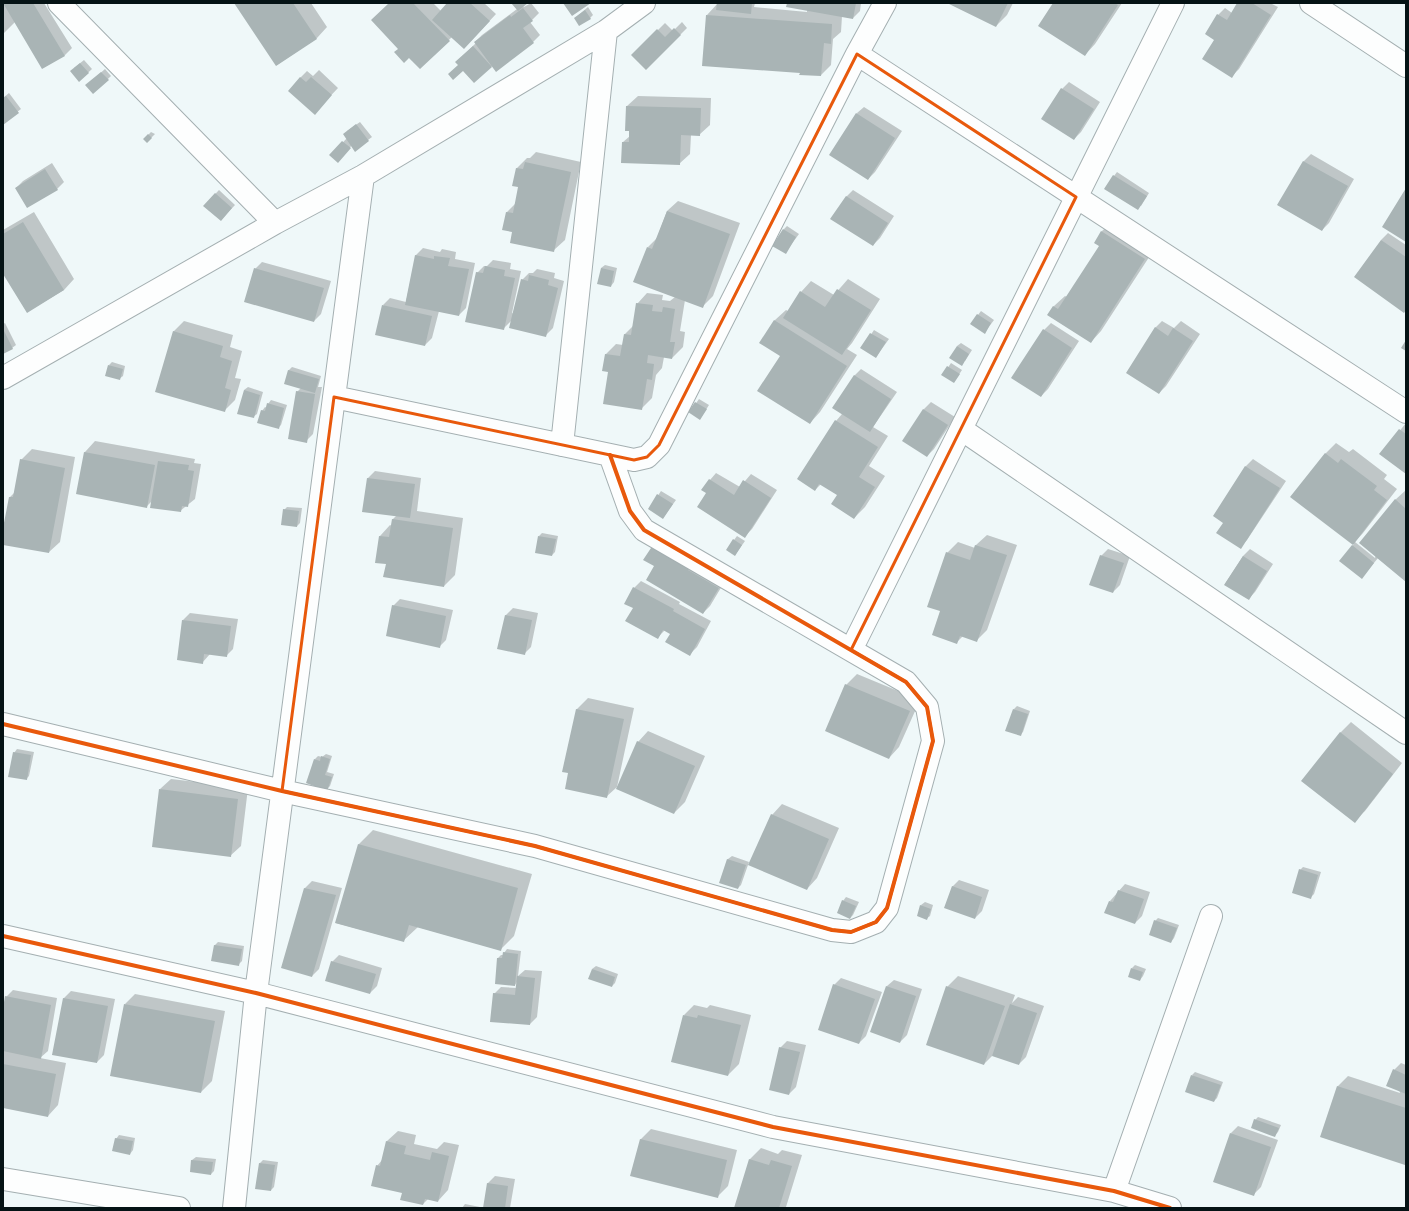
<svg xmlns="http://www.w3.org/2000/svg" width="1409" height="1211" viewBox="0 0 1409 1211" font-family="'Titillium Web',sans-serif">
<rect width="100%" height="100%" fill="#eff8f9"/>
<path fill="#0003" d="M3,3H44L72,48L65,55L43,68L15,22L3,34Z
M235,3H311L327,27L317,38L277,65Z
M390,3H433L441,11L449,3H484L496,14L471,41L452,37L420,68L399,48Z
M512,3H526L523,6L524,7L531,3L539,13L530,22L540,35L533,42L493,65L474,82L456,62L476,43L475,42L482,35L517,9Z
M718,3H755L754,7L807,12V10L788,3H861L860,11L853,18L842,16L841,32L833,39L831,65L821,75L801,72L707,15Z
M950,3H1013L1007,15L996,26Z
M1054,3H1122L1095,44L1085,55Z
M1238,3H1270L1278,7L1239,69L1232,76L1216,39L1218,15L1225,8L1232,13Z
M588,7L593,15L590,18H575Z
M682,22L687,28L646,69L633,55L665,23L673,31Z
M84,60L92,69L79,81L74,68Z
M105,69L111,76L93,93L90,82Z
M319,70L338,88L321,106L300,78L307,71L313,76Z
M1069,82L1100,102L1081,132L1074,139L1062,89Z
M9,93L21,109L3,123V98Z
M638,96L711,98L710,125L699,135H691L690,154L679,164L623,142L630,136L627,106Z
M864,107L902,131L875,172L868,179L857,113Z
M360,122L372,137L368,140L352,145L341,158L331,155L347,138V131Z
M151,132L155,134L147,142L144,139Z
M536,152L581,162L565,240L554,250L514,231L507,212L516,203L520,186L517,168L527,158H530Z
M1311,154L1354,179L1329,223L1322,230L1278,205L1304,161Z
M52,163L64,182L57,189L16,188L23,181Z
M1117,172L1149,193L1141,206L1105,188Z
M219,190L235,205L221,220L204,206Z
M853,190L894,216L880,238L873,245L846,197Z
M678,201L740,223L713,296L702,307L685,300L680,331L685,332L683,347L672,358L664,357L662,368L656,375L652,398L641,409L609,371L605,355L616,344L623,345L625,334L633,326L637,304L647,293L663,295L662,300L670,301L675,297L648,247L657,238L667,211Z
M34,212L74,279L64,290L27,312L3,272V230Z
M1113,221L1155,248L1101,331L1091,342L1048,315L1054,306L1065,296L1067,297L1100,246L1095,243L1102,231Z
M787,226L799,234L785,253L784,229Z
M1388,233L1406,245V310L1381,240Z
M423,248L440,252L442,249L456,252L455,259L475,263L466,308L459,315L439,311L432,338L425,345L383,305L390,298L406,302L416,255Z
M493,260L511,263L510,269L521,271L512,313L514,314L522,280L529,273H533L537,269L555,273L554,278L564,281L553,328L546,335L513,319L503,329L477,273L484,266H487Z
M262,262L331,281L321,314L314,321L255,269Z
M605,265L617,268L614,282L611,286L601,268Z
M848,279L880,299L852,343L847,349L857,355L820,412L810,423L781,355L761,342L775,320L786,310L788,311L801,292L811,281L834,295Z
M981,311L994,320L985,332L971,324Z
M184,321L233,335L230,347L242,351L235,378L241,379L235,400L224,411L173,332Z
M1162,321L1174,328L1181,321L1200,334L1166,386L1159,393L1155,328Z
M5,323L16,345L12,348L3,352V324Z
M1051,323L1079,341L1048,389L1041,396L1044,330Z
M874,330L889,339L876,357L862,348Z
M961,343L972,350L965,361L957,346Z
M112,362L125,366L123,376L119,379L109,365Z
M951,363L962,370L954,382L943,375Z
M292,367L321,376L318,387H322L313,434L306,441L297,392L301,388L288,371Z
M861,369L897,392L873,427L888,436L869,466L885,476L865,507L854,518L838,495L821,484L815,490L798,479L836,421L842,414L854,376Z
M248,387L263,392L257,414L253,417L244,390Z
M699,399L709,405L700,419L690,412Z
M271,400L287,405L281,425L278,428L262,411L265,407L267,408L268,404Z
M931,402L955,417L934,449L927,456L904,441L924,409Z
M1406,423V473L1381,454Z
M95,441L195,459L194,463L201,464L195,499L180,511L153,500L147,506L77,493L85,452Z
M1336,443L1349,452L1353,449L1387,475L1384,479L1397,489L1363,533L1355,542L1375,558L1395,500L1406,490V581L1378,558L1365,574L1352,546L1354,544L1292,497L1326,453Z
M32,449L75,457L60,542L49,552L3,544V534L10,497L15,492L21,460Z
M1253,459L1286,481L1247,540L1240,547L1224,522L1214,516L1246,466Z
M375,471L421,478L417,511L463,518L455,575L444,586L387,563L376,562L380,536L390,525L392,526L393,519L397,515L363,511L368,478Z
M716,473L740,487L751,474L777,490L752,529L745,536L707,493L710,480Z
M661,491L676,500L663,518L649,509Z
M287,507L302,508L300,523L297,526L284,510Z
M542,533L558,536L555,552L552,555L539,536Z
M987,535L1017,545L987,630L976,641L963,636L957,642L941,610L947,553L958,542L975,548L976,545Z
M737,536L745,541L735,555L734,540Z
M653,546L725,581L710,606L703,613L655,566Z
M1108,549L1130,556L1120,585L1113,592L1101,556Z
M1250,549L1273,564L1255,592L1248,599L1225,584L1243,556Z
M641,581L680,602L679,604L711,621L697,647L690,654L671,633L665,630L658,637L634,608V588Z
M400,599L453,610L446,640L439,647L393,606Z
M513,608L538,613L531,647L524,654L499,648L506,615Z
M190,613L238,619L233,649L226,656L210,654L202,663L183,620Z
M857,674L920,700L899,747L889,758L846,685Z
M588,698L634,708L617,787L606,797L569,772L564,771L577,709Z
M1017,706L1030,711L1023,732L1020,735L1014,709Z
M1351,722L1402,763L1365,811L1354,821L1340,733Z
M648,731L705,756L685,802L674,813L638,742Z
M17,749L34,752L29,776L26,779L14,753Z
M326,754L332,756L327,772L334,774L330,786L327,789L315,759L318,756L322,757Z
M171,779L248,788L241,846L230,856L160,789Z
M782,804L839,828L817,878L807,889L772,815Z
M373,830L532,874L514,936L500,950L418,927L403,941L336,923L359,844Z
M732,856L749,862L741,885L738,888L720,882L728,859Z
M1303,867L1321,872L1314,894L1311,897L1300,870Z
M959,880L989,890L982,911L975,918L952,887Z
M312,881L342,888L319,969L312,976L305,888Z
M1125,884L1150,892L1142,916L1135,923L1110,901Z
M846,897L859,902L853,915L850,918L843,901Z
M925,902L933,905L930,916L926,919L921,905Z
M1158,918L1179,925L1174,938L1171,942L1155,921Z
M218,942L244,946L242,961L238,965L212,960L215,945Z
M507,949L521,951L518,976L525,970L542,971L537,1017L530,1024L494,994L501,987L517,988V982L515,985L498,958L501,955H503L504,953Z
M339,955L382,968L377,986L370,993L332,962Z
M1135,965L1146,969L1143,976L1140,980L1132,968Z
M596,966L618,974L615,983L612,986L592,969Z
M958,976L1015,995L1012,1003L1018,997L1044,1006L1026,1057L1019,1064L993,1055L984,1064L947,987Z
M841,978L882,992L866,1036L859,1043L834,985Z
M894,980L922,989L907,1035L900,1042L887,986Z
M13,990L57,998L48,1051L40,1058L66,1063L58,1105L48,1116L3,1107V1014L6,997Z
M71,991L115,999L104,1055L97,1062L54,1054L64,998Z
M135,994L225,1011L212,1081L201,1092L125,1004Z
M694,1005L707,1008L710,1005L751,1015L739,1064L728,1075L684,1015Z
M787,1041L806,1045L796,1087L789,1094L780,1048Z
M1401,1063L1406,1065L1405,1164L1322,1137L1338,1086L1348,1076L1400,1093L1394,1070Z
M1195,1072L1223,1082L1217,1098L1214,1101L1192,1075Z
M1258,1117L1281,1125L1278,1132L1275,1135L1255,1120Z
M1238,1126L1278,1140L1261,1187L1254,1194L1231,1133Z
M651,1129L737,1150L728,1186L717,1197L632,1175L641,1139Z
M398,1131L416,1135L414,1144L437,1149L444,1142L459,1145L448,1190L438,1201L429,1198L423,1204L377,1166L382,1160L387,1141Z
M119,1135L135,1138L133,1150L130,1154L116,1139Z
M761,1148L778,1154L782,1150L802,1155L786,1207L788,1208H735L750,1159Z
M196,1157L216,1159L214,1171L211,1174L191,1171L192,1160Z
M263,1160L278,1162L274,1187L271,1190L260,1163Z
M495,1176L515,1179L510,1208H484L488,1183Z
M465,1204L480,1207V1208H462Z"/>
<path fill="#a9b4b5" d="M3,3H33L65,56L42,69Z
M234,3H293L317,39L276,66Z
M389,3H413L450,41L420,69L409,58L404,63L394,52L398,49L371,20Z
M447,3H470L490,21L464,49L432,20Z
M511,3H528L518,11Z
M563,3H591L572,16Z
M717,3H752L751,14L716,10Z
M787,3H856L853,19L786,7Z
M947,3H1008L996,27Z
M1053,3H1115L1118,5L1085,56L1038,26Z
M1237,3H1252L1271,15L1232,78L1202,59L1214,40L1205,34L1217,14L1227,20Z
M523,8L533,21L523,28L534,43L496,72L474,42L510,15L511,17Z
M585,10L591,19L579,26L574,18Z
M706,15L832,24L831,44L824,43L821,76L799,75L800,73L702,66Z
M674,28L681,35L646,70L631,55L657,29L665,37Z
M473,46L492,67L474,83L463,71L453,80L448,74L458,65L455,62Z
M80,63L89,73L79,82L70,71Z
M101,72L109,80L93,94L85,85Z
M300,77L306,82L311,77L332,95L315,115L288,91Z
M1061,88L1094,109L1074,140L1041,119Z
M6,96L19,113L3,125V98Z
M626,106L701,108L700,136L681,135L680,165L621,163L622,142H629V131H625Z
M856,113L895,138L868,180L829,155Z
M356,124L369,141L355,152L343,134Z
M148,134L152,138L147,143L143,139Z
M342,141L351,148L338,163L329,155Z
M1303,161L1348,186L1322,231L1277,205Z
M525,162L571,172L554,252L510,243L512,232L502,230L506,212L513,213L518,187L512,186L516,168L523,169Z
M45,169L58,190L27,208L15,188Z
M1113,175L1147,196L1138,210L1104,189Z
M1406,188V242L1382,227Z
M215,193L232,208L221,221L203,206Z
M846,196L888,223L873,246L830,219Z
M667,211L730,234L703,308L633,282L647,247L652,249Z
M23,222L64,290L27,313L3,274V234Z
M783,229L796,237L786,254L772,246Z
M1101,231L1145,259L1091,343L1047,315L1053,306L1058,309L1099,246L1094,243Z
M1381,240L1406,257V310L1404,313L1354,277Z
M415,255L434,259V256L450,258L448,266L469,269L459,316L405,305Z
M485,266L505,270L504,276L515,278L504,330L465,322L476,272L483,273Z
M254,268L324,288L314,322L244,302Z
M601,268L614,271L611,287L597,284Z
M529,275L549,280L548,285L558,288L546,337L509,328L521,279L528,281Z
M837,289L871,310L842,355L783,318L800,291L825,307Z
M636,303L653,305L652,311L662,312L663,307L675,309L670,342H675L672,359L648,355L647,363L654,364L652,380L647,379L642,410L603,404L608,372L602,371L605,354L620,356L624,334L631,335Z
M382,305L432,316L425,346L375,335Z
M977,314L991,323L985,334L970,324Z
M774,320L847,366L810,424L757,391L780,356L759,343Z
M1155,327L1168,336L1173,328L1193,341L1159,394L1126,373Z
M3,329L13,349L3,354Z
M1043,329L1072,348L1041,397L1011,378Z
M173,331L223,346L220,357L232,361L225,388L231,390L225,412L155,392Z
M870,333L886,342L876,358L860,348Z
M1406,340V351L1401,348Z
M957,346L969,354L962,366L949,358Z
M108,365L123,369L120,380L105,376Z
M947,366L960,374L954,383L941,375Z
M288,370L319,379L315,393L284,384Z
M854,375L891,399L870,432L832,408Z
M244,390L260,395L254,418L237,414Z
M296,391L315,394L307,443L288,439Z
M695,402L707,409L700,420L688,412Z
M267,403L284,408L279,429L257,423L261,410L265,411Z
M923,409L948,425L927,457L902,441Z
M835,420L878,447L859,477L875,487L854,519L831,504L837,495L819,484L815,491L797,479Z
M1399,429L1406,434V474L1379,454Z
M84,452L155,465L147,508L76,494Z
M1325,453L1338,463L1341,459L1377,486L1374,490L1387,500L1353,545L1290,497Z
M20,459L65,468L49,553L3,545V528L9,497H13Z
M158,461L189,465L188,470L194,471L188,507L182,506L181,512L150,508Z
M1245,466L1280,488L1241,549L1216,533L1223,523L1213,516Z
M367,478L415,484L410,518L362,512Z
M709,479L734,495L743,480L771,498L745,538L697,507L706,493L701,490Z
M657,494L673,504L663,519L648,509Z
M1395,499L1406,509V582L1359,543Z
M283,509L299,511L297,527L281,525Z
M392,519L453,528L444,587L383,577L386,564L375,563L379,536L389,537Z
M538,536L556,539L552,556L535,553Z
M733,539L742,545L735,556L726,550Z
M653,545L690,567L688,570L719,588L703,614L646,580L654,566L643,560Z
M975,545L1007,555L977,642L960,636L957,644L932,635L940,611L927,607L946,552L970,560Z
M1352,545L1374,563L1362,579L1339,561Z
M1100,555L1124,563L1113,593L1089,585Z
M1243,556L1267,571L1249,600L1224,585Z
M633,587L674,609L673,611L705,629L690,656L665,642L670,634L663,630L658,639L625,621L633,608L624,604Z
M392,605L446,616L440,648L386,636Z
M505,615L532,620L525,655L497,649Z
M182,620L231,626L227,657L204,654L203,664L177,660Z
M845,684L910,711L889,759L825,731Z
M576,709L624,719L607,798L565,789L568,773L562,772Z
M1013,709L1028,714L1021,736L1005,731Z
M1340,732L1393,774L1355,823L1301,781Z
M637,741L695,766L674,814L616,789Z
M13,752L31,755L27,780L8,777Z
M321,756L330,759L325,775L332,777L327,791L306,783L314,759L320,761Z
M159,789L238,799L231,857L152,847Z
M771,814L829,839L807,890L748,865Z
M358,844L518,888L501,951L409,925L404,942L335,923Z
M727,859L746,865L738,889L719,883Z
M1299,869L1318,875L1311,899L1292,893Z
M952,886L982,897L975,919L944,908Z
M304,888L336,895L312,977L281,968Z
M1118,890L1144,899L1135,924L1104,913L1109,901L1113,902Z
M842,900L856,906L850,919L837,913Z
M920,905L931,909L927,920L917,916Z
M1154,920L1177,928L1171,943L1149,935Z
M214,945L242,949L239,966L211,961Z
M503,952L518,954L515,986L495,984L497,958H502Z
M331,961L376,974L370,994L325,981Z
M1131,968L1143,972L1140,981L1128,977Z
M592,969L615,977L612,987L588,979Z
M517,976L535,978L530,1025L490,1022L493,993L515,995Z
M833,984L875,999L859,1044L818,1030Z
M886,986L916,996L900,1043L870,1032Z
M946,986L1005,1006L984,1065L926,1045Z
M5,996L51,1005L41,1059L3,1051V1008Z
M63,998L108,1006L97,1063L52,1055Z
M124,1004L215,1021L201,1093L110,1076Z
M1010,1004L1037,1013L1019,1065L992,1056Z
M683,1015L697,1018L698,1015L741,1025L728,1076L671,1062Z
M779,1047L800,1052L789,1095L769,1090Z
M3,1064L56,1074L48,1117L3,1108Z
M1393,1069L1406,1075V1094L1386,1086Z
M1191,1075L1221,1085L1214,1102L1185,1092Z
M1337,1086L1406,1108L1405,1165L1320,1137Z
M1254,1119L1279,1128L1275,1137L1251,1128Z
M1230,1133L1271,1147L1254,1196L1213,1182Z
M115,1138L133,1141L130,1155L112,1151Z
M640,1139L727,1160L718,1198L630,1176Z
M386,1141L406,1146L404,1154L430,1160L432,1152L449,1156L438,1202L425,1199L423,1205L400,1200L402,1193L371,1186L376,1165L380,1166Z
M749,1159L769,1165L771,1160L792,1166L779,1208H734Z
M191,1160L213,1162L211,1175L190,1172Z
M259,1163L275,1165L271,1191L255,1189Z
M487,1183L508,1186L505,1208H483Z"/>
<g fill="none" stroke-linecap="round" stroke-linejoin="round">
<defs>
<path id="minor" d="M59,3L275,223
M1311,3L1406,66
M857,54L1406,412
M3,378L275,223L363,176L606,31L644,3
M334,397L634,460L647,457L659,445L857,54L885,3
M961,429L1406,733
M562,445L606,31
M851,650L1173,3
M3,724L282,791L535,846L832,930L851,932L876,922L887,908L933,741L927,707L906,682L644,530L630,511L610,455
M3,936L256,993L773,1127L1114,1191L1170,1208
M3,1179L179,1208
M1114,1191L1211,916
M234,1208L256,993L363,176"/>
</defs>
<use href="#minor" stroke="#a4afb1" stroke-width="24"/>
<use href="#minor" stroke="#fdfefe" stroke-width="22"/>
<defs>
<path id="cycleway" d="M3,724L282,791L535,846L832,930L851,932L876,922L887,908L933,741L927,707L906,682L644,530L630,511L610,455
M3,936L256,993L773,1127L1114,1191L1170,1208"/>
</defs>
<use href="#cycleway" stroke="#fff" stroke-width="6"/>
<use href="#cycleway" stroke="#e8590c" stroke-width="4"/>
</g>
<path fill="none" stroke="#e8590c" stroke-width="3" stroke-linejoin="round" d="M857,54L1076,197L851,650L906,682L927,707L933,741L887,908L876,922L851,932L832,930L535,846L282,791L334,397L634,460L647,457L659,445Z"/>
<rect width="1409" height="1211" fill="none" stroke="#051315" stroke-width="8"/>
</svg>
